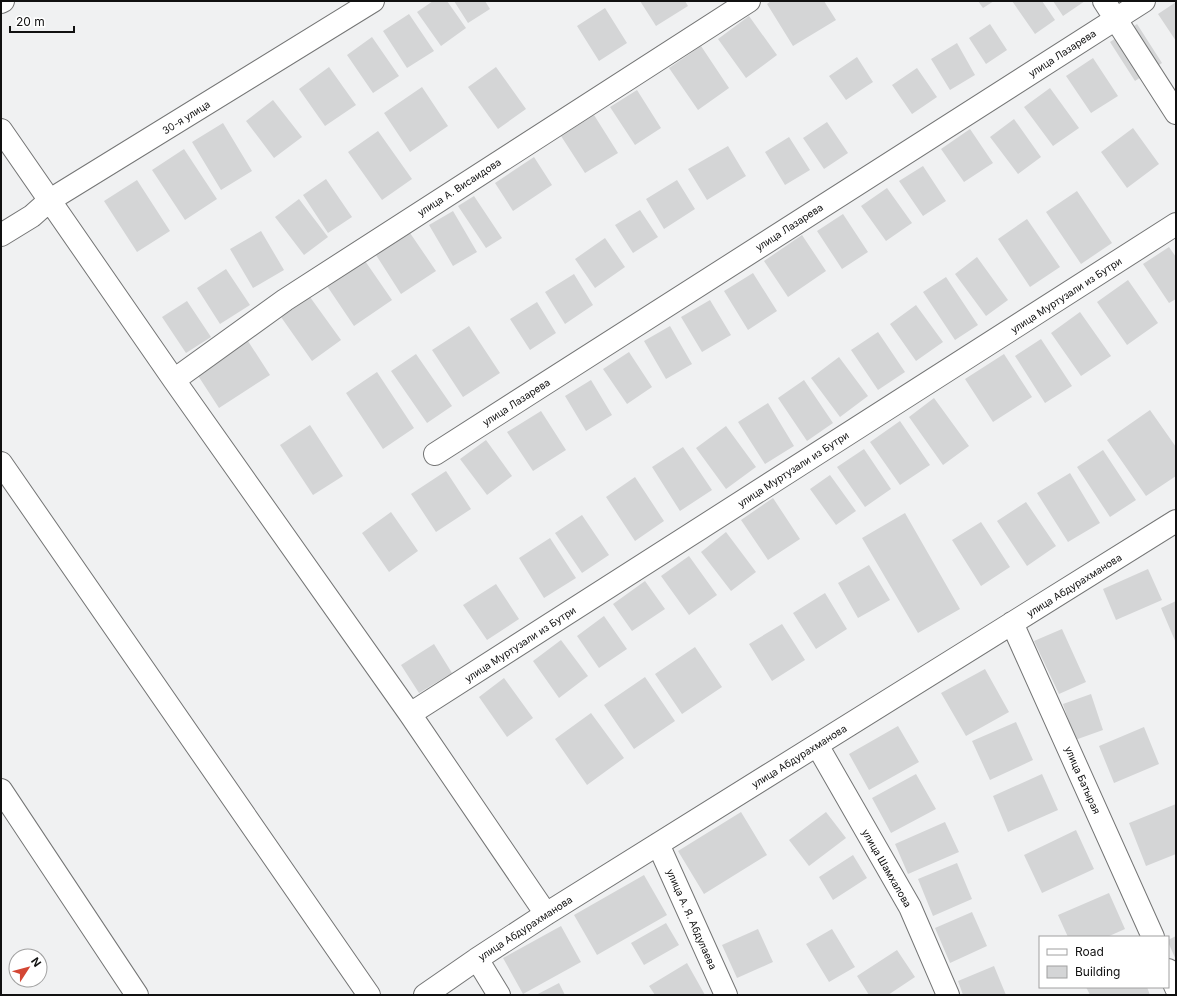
<svg xmlns="http://www.w3.org/2000/svg" width="1177" height="996" viewBox="0 0 1177 996" font-family="Inter,sans-serif">
<rect width="100%" height="100%" fill="#f0f1f2"/>
<path fill="#d4d5d6" d="M433,1H447L466,28L441,46L417,12Z
M454,1H485L490,9L468,23Z
M640,1H685L688,6L656,26Z
M771,1H824L836,20L793,46L767,4Z
M978,1H994L983,8Z
M1012,1H1042L1055,20L1035,34Z
M1053,1H1085L1063,16Z
M1176,2V41L1158,14Z
M605,8L627,43L599,61L577,26Z
M409,14L434,51L407,68L383,31Z
M749,16L777,55L746,78L718,39Z
M990,24L1007,50L986,64L969,38Z
M1137,24L1162,63L1135,81L1110,42Z
M372,37L399,76L373,93L347,55Z
M957,43L975,75L950,90L931,59Z
M701,46L729,88L698,110L669,68Z
M857,57L873,82L846,100L829,76Z
M1093,58L1118,96L1091,113L1066,76Z
M329,67L356,105L325,126L299,89Z
M496,67L526,109L498,129L468,87Z
M917,68L937,97L912,114L892,85Z
M422,87L448,126L410,152L384,113Z
M1050,88L1079,128L1053,146L1024,107Z
M637,90L661,128L635,145L610,107Z
M273,100L302,137L274,158L246,121Z
M594,115L618,153L585,173L561,136Z
M1014,119L1041,157L1018,174L990,137Z
M827,122L848,153L824,169L803,138Z
M223,123L252,171L221,190L192,142Z
M1133,128L1159,164L1127,188L1101,152Z
M970,129L993,163L964,182L941,149Z
M378,131L412,179L382,200L348,152Z
M789,137L810,170L785,185L765,152Z
M728,146L746,176L707,200L688,169Z
M184,149L217,199L185,220L152,170Z
M534,157L552,185L513,211L495,183Z
M923,166L946,201L923,216L899,181Z
M326,179L352,217L328,233L303,195Z
M137,180L170,231L137,252L104,201Z
M677,180L695,209L664,229L646,199Z
M887,188L912,223L886,241L861,206Z
M1077,191L1112,243L1081,264L1046,212Z
M474,196L502,238L486,248L458,206Z
M299,199L328,237L304,255L275,217Z
M640,210L658,237L633,253L615,225Z
M453,211L477,252L453,266L429,225Z
M843,214L868,252L842,269L817,231Z
M1027,219L1060,267L1030,287L998,239Z
M261,231L284,270L253,288L230,249Z
M410,233L436,271L401,294L376,255Z
M802,235L826,271L788,297L764,261Z
M605,238L625,267L595,288L575,259Z
M1169,247L1176,257V299L1169,303L1143,264Z
M977,257L1008,300L986,316L955,274Z
M363,258L392,300L354,326L325,283Z
M226,269L250,305L220,324L197,288Z
M753,273L777,311L748,330L724,291Z
M574,274L593,305L565,324L545,292Z
M946,277L978,325L955,340L923,292Z
M1128,280L1158,323L1127,345L1097,302Z
M310,297L341,340L312,361L281,317Z
M710,300L731,335L702,352L681,317Z
M187,301L211,337L186,353L162,317Z
M537,302L556,333L530,350L510,319Z
M916,305L943,342L916,361L890,324Z
M1080,312L1111,356L1081,376L1051,333Z
M469,326L500,373L463,397L432,350Z
M670,326L692,364L666,379L644,341Z
M878,332L905,372L878,390L851,350Z
M246,338L270,375L219,408L195,371Z
M1041,339L1072,386L1045,403L1015,356Z
M629,352L652,387L627,404L603,369Z
M416,354L452,406L427,423L391,371Z
M1004,354L1032,397L993,422L965,379Z
M839,357L868,396L840,417L811,378Z
M377,372L414,428L383,449L346,393Z
M591,380L612,415L586,431L565,396Z
M804,380L833,423L807,441L778,398Z
M934,398L969,446L943,465L909,417Z
M768,403L794,446L765,464L738,422Z
M1150,410L1176,447V476L1146,496L1107,440Z
M541,411L566,450L533,471L507,432Z
M900,421L930,465L900,485L870,442Z
M310,425L343,476L313,495L280,445Z
M726,426L756,467L726,489L696,448Z
M486,440L512,476L487,495L460,459Z
M683,447L712,490L680,511L652,467Z
M864,449L891,489L865,507L837,467Z
M1103,450L1136,500L1110,517L1077,467Z
M446,471L471,509L436,532L411,494Z
M1070,473L1100,523L1068,542L1037,493Z
M830,475L856,511L836,525L810,489Z
M635,477L664,521L635,541L606,497Z
M773,498L800,539L768,560L741,520Z
M1026,502L1056,546L1027,566L997,521Z
M391,512L418,551L389,572L362,533Z
M905,513L960,609L918,633L862,538Z
M582,515L609,555L582,573L555,533Z
M981,522L1010,567L981,586L952,540Z
M726,532L756,572L731,591L701,552Z
M550,538L576,578L544,598L519,558Z
M689,556L717,595L689,615L661,576Z
M869,565L890,600L858,618L838,583Z
M1148,569L1162,600L1116,620L1103,589Z
M645,581L665,609L632,631L613,604Z
M496,584L519,619L487,640L463,605Z
M825,593L847,629L816,649L793,613Z
M1176,601V643L1161,608Z
M604,616L627,649L599,668L577,636Z
M782,624L805,660L772,681L749,644Z
M1062,629L1086,682L1059,694L1034,641Z
M561,640L588,676L559,698L533,661Z
M434,644L452,673L419,693L401,665Z
M695,647L722,687L682,714L655,674Z
M985,669L1009,712L966,736L941,693Z
M645,677L675,721L634,749L604,705Z
M504,678L533,718L507,737L479,697Z
M1091,694L1103,730L1075,740L1063,704Z
M591,713L624,758L587,785L555,739Z
M1016,722L1033,760L990,780L972,741Z
M898,726L919,762L869,790L849,754Z
M1144,727L1159,764L1114,783L1099,746Z
M916,774L936,809L891,833L872,798Z
M1042,774L1058,810L1008,832L993,796Z
M1176,804V854L1146,866L1129,823Z
M741,812L767,855L704,894L678,851Z
M826,812L846,838L809,866L789,840Z
M945,822L959,852L908,874L895,844Z
M1076,830L1094,869L1042,893L1024,855Z
M853,855L867,878L833,900L819,877Z
M957,863L972,899L933,916L918,879Z
M644,875L667,915L597,955L574,915Z
M1109,893L1125,929L1107,937H1068L1058,915Z
M972,912L987,946L950,963L935,928Z
M666,923L679,945L644,965L631,943Z
M561,926L581,962L523,994L503,958Z
M758,929L773,962L737,978L722,945Z
M832,929L855,967L829,982L806,944Z
M1176,936V960L1168,942V940Z
M897,950L915,977L888,995H869L857,976Z
M687,963L705,995H655L649,986Z
M994,966L1006,995H963L958,981Z
M559,983L565,995H536Z
M1086,987H1147L1150,995H1090Z"/>
<g fill="none" stroke-linecap="round" stroke-linejoin="round">
<defs>
<path id="minor" d="M1104,1L1176,113
M1,2L3,1
M1,130L174,380L410,714L546,914
M1,235L32,216L50,200L373,1
M174,380L285,300L749,1
M435,454L1144,1
M1,463L369,995
M1012,623L1153,937
M410,714L1176,224
M817,745L910,907L948,995
M1,790L137,995
M658,844L726,995
M477,959L499,995
M1168,970L1176,988
M425,995L477,959L546,914L1176,521"/>
</defs>
<use href="#minor" stroke="#747575" stroke-width="24"/>
<use href="#minor" stroke="#fff" stroke-width="22"/>
</g>
<g text-anchor="middle" dominant-baseline="central" stroke-width="3" stroke-linejoin="round" paint-order="stroke">
<g font-size="10" fill="#111" stroke="#fff">
<text transform="translate(1062 53) rotate(-33)">улица Лазарева</text>
<text transform="translate(186 117) rotate(-32)">30-я улица</text>
<text transform="translate(459 187) rotate(-33)">улица А. Висаидова</text>
<text transform="translate(789 227) rotate(-33)">улица Лазарева</text>
<text transform="translate(1066 295) rotate(-33)">улица Муртузали из Бутри</text>
<text transform="translate(516 402) rotate(-33)">улица Лазарева</text>
<text transform="translate(793 469) rotate(-33)">улица Муртузали из Бутри</text>
<text transform="translate(1074 585) rotate(-32)">улица Абдурахманова</text>
<text transform="translate(520 644) rotate(-33)">улица Муртузали из Бутри</text>
<text transform="translate(799 756) rotate(-32)">улица Абдурахманова</text>
<text transform="translate(1083 780) rotate(66)">улица Батырая</text>
<text transform="translate(887 868) rotate(60)">улица Шамхалова</text>
<text transform="translate(692 919) rotate(66)">улица А. Я. Абдулаева</text>
<text transform="translate(525 928) rotate(-33)">улица Абдурахманова</text>
</g>
</g>
<rect width="1177" height="996" fill="none" stroke="#111111" stroke-width="4"/>
<rect x="1039" y="936" width="130" height="52" fill="#ffffff" stroke="#a0a0a0"/>
<rect x="1047" y="949" width="20" height="6" fill="#ffffff" stroke="#a0a0a0"/>
<text x="1075" y="956" font-size="12" fill="#111111">Road</text>
<rect x="1047" y="966" width="20" height="12" fill="#d4d5d6" stroke="#a0a0a0"/>
<text x="1075" y="976" font-size="12" fill="#111111">Building</text>
<g transform="translate(28 968) rotate(54)"><circle r="19" fill="#ffffff" stroke="#a0a0a0"/>
<path d="M0-3L7 15L0 10L-7 15Z" fill="#d34634"/>
<text y="-6" font-size="11" font-weight="bold" text-anchor="middle" fill="#111111">N</text>
</g>
<path d="M10 26v6h64v-6" fill="none" stroke="#111111" stroke-width="2"/>
<text x="16" y="26" font-size="12" fill="#111111" stroke="#ffffff" stroke-width="3" paint-order="stroke">20 m</text>
</svg>
